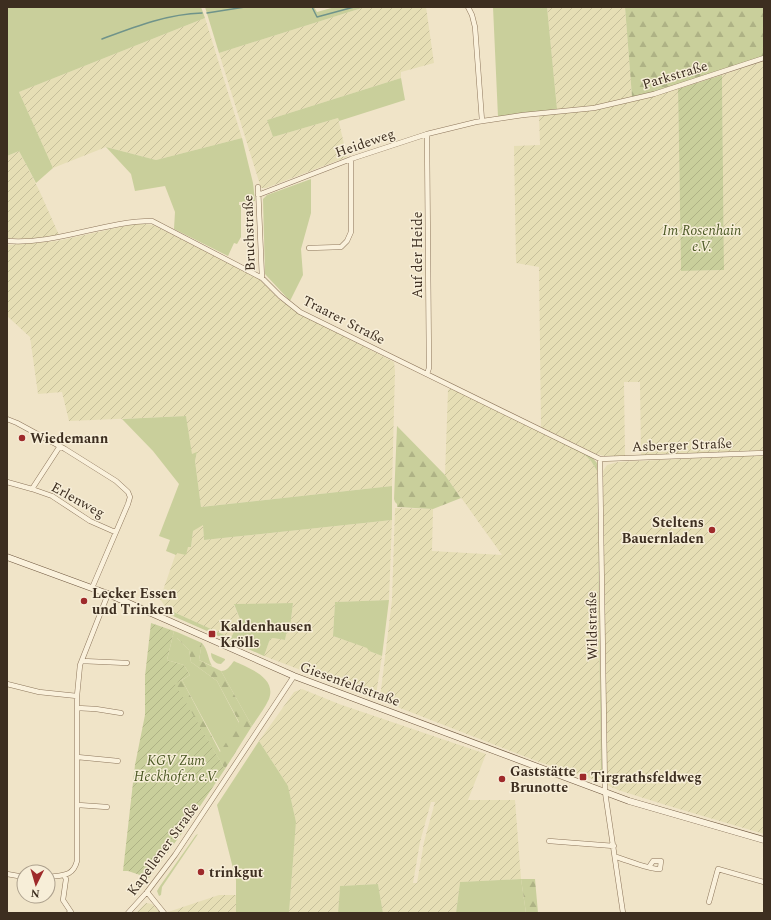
<svg xmlns="http://www.w3.org/2000/svg" width="771" height="920" viewBox="0 0 771 920" font-family="Spectral,serif">
<defs>
<pattern id="farmland-furrows" width="10" height="10" patternUnits="userSpaceOnUse"><rect width="10" height="10" fill="#e6deb5"/><path d="M-1 1l2-2M0 10L10 0M9 11l2-2" fill="none" stroke="#c6bf9b"/></pattern>
<pattern id="forest-firs" width="22" height="20" patternUnits="userSpaceOnUse"><rect width="22" height="20" fill="#c9cf9b"/><path d="M5 1l3.5 6h-7zM16 11l3.5 6h-7z" fill="#aeb285"/></pattern>
<pattern id="garden-furrows" width="10" height="10" patternUnits="userSpaceOnUse"><rect width="10" height="10" fill="#c9cf9b"/><path d="M-1 1l2-2M0 10L10 0M9 11l2-2" fill="none" stroke="#aeb285"/></pattern>
</defs>
<rect width="100%" height="100%" fill="#f0e4c8"/>
<path fill="url(#farmland-furrows)" fill-rule="evenodd" d="M365,7H426L434,63L401,72V78L267,120L273,137L338,118L347,157L266,188H261L219,53Z
M547,7H625L632,97L595,108L557,109Z
M205,18L242,138L156,160L106,147L53,168L19,92Z
M764,61V450L641,456L640,382H624L625,456L609,457L596,454L541,427L539,267L516,263L514,146L540,145L539,115L602,109L678,89L681,271L724,270L722,75Z
M19,151L39,190L59,235L32,239L7,238V156Z
M139,223L153,225L159,228L259,279L278,298L297,312L394,362L395,371L392,486L201,507L195,461L197,453L192,455L186,416L69,421L62,392L38,394L30,337L7,316V245L57,241Z
M451,388L585,455L591,461L597,471L601,777L596,780L539,762L382,701L380,698L392,600L395,508L433,509L432,551L502,555L445,475L448,390Z
M764,455V834L669,806L618,790L609,786L607,784L603,471L607,465L618,462Z
M392,520L389,600L335,602L333,636L368,648L369,651L382,656L376,695L374,698L264,656L270,639L273,638L285,640L287,630L290,628L293,603L234,605L240,619L231,638L167,609L160,599L176,553L188,547H191L193,531L203,524L204,540Z
M302,689L339,704L486,754L468,800H515L521,879L460,882L456,913H383L378,884L340,886L338,913H289L296,822L288,786L259,741L294,692ZM431,802H435L424,842L417,883H413L420,842Z
M219,895H236V913H169L168,912Z
M146,903L152,904L161,913H136Z"/>
<path fill="#c9cf9b" d="M7,7H201L205,18L19,92L53,168L36,183L19,151L7,156Z
M205,7H314L317,12L335,7H365L219,53Z
M493,7H547L557,109L498,117Z
M401,78L405,100L339,121L338,118L273,137L267,120Z
M242,138L253,183L255,201L239,202V205H241V237L237,244L234,243L228,256L174,229L175,212L165,186L135,191L131,174L106,147L156,160Z
M311,179V213L301,249L303,275L290,301L265,274L263,199L267,195Z
M451,388L592,457L597,463L602,772L601,776L597,471L591,461L585,455Z
M186,416L192,454L197,452L195,461L201,507L392,486V520L204,540L203,525L193,531L191,547H188L186,555L177,553L176,555L166,551L170,540L159,536L179,484L153,451L122,419Z
M389,600L382,656L369,651L367,648L333,636L335,602Z
M293,603L290,628L287,630L285,640L273,638L270,639L264,656L166,613L167,609L231,638L240,619L234,604Z
M174,631L177,632V638L189,650L191,662L217,681L239,723L221,752L182,680L190,675L184,665L167,660Z
M202,643C208,650 208,659 212,666L199,660Z
M211,653L225,659V660L221,664C215,664 211,659 211,653Z
M234,661C248,668 277,677 269,699C265,708 258,717 252,726L221,671C227,671 230,666 234,661Z
M259,741L288,786L296,822L289,913H236V880L217,805Z
M198,834L162,887L161,895L159,896L157,891L160,886L196,835Z
M521,879L526,913H456L460,882Z
M378,884L383,913H338L340,886Z"/>
<path fill="url(#forest-firs)" d="M625,7H764V56L656,92L632,97Z
M397,426L445,475L461,498L433,509L397,507V504L395,502L394,499Z
M177,632L202,643L199,660L221,671L252,726L225,769L174,684L182,680L220,752L239,722L217,681L191,662L189,650L177,638Z
M521,879H535L538,913H526Z"/>
<path fill="url(#garden-furrows)" d="M722,75L724,270L681,271L678,89Z
M151,623L174,631L167,660L184,665L190,675L175,684L225,769L182,833L149,878L128,871H123L135,765L145,715V676Z"/>
<g fill="none" stroke-linecap="round" stroke-linejoin="round">
<path stroke="#6f938a" stroke-width="1.5" d="M312,7L317,17L354,7
M207,13L245,7
M102,39C134,27 167,14 202,13"/>
<defs>
<path id="street" d="M468,7L472,15L475,27L482,121
M258,187L262,278
M258,195L351,159L427,134L476,122L523,115L594,108L654,94L764,58
M7,241C56,245 104,221 152,221L262,278L280,296L300,312L600,459L764,453
M309,248L341,247L347,241L351,232V159
M427,374L429,368L427,134
M7,419L17,423L65,449L116,481L128,492L130,497L128,504L92,588
M600,459L605,792L623,913
M7,482L32,489L52,496L90,521L115,532
M32,489L60,446
M82,661L127,663
M7,684L39,692L77,696
M77,708L96,709L121,713
M77,757L118,761
M78,805L107,807
M549,841L614,846
M616,857C627,860 650,870 660,869L661,861H653L649,867
M7,874L24,877
M64,875L66,879L63,900L71,912L69,913
M48,877C62,875 73,877 77,861V696L80,665L108,594
M147,892L164,913
M709,902L718,869L764,882
M128,913L147,892L175,855L294,676"/>
<path id="secondary" d="M7,557L108,594L294,676L629,801L764,840"/>
</defs>
<use href="#street" stroke="#8d765c" stroke-width="5.5"/>
<use href="#secondary" stroke="#6f573f" stroke-width="7"/>
<use href="#street" stroke="#faf1dc" stroke-width="4.5"/>
<use href="#secondary" stroke="#faf1dc" stroke-width="6"/>
</g>
<g fill="#9e2a2b" stroke="#f7eed8" stroke-width="1.5">
<circle cx="22" cy="438" r="4"/>
<circle cx="712" cy="530" r="4"/>
<circle cx="84" cy="601" r="4"/>
<rect x="208" y="630" width="8" height="8" rx="2"/>
<rect x="579" y="773" width="8" height="8" rx="2"/>
<circle cx="502" cy="779" r="4"/>
<circle cx="201" cy="872" r="4"/>
</g>
<g text-anchor="middle" dominant-baseline="central" stroke-width="3" stroke-linejoin="round" paint-order="stroke">
<g font-size="14" fill="#3d2e20" stroke="#f7eed8">
<text transform="translate(675 75) rotate(-17)">Parkstraße</text>
<text transform="translate(365 143) rotate(-19)">Heideweg</text>
<text transform="translate(249 233) rotate(-92)">Bruchstraße</text>
<text transform="translate(417 255) rotate(-90)">Auf der Heide</text>
<text transform="translate(344 320) rotate(27)">Traarer Straße</text>
<text transform="translate(682 445) rotate(-2)">Asberger Straße</text>
<text transform="translate(78 500) rotate(29)">Erlenweg</text>
<text transform="translate(592 626) rotate(-91)">Wildstraße</text>
<text transform="translate(350 684) rotate(20)">Giesenfeldstraße</text>
<text transform="translate(163 849) rotate(-54)">Kapellener Straße</text>
</g>
<g font-size="14" font-style="italic" fill="#4d5a26" stroke="#f7eed8">
<text x="702" y="230">Im Rosenhain<tspan x="702" dy="16">e.V.</tspan></text>
<text x="176" y="760">KGV Zum<tspan x="176" dy="16">Heckhofen e.V.</tspan></text>
</g>
<g font-size="14" font-weight="bold" fill="#3d2e20" stroke="#f7eed8" text-anchor="start">
<text x="30" y="438">Wiedemann</text>
<text x="704" y="522" text-anchor="end">Steltens<tspan x="704" dy="16">Bauernladen</tspan></text>
<text x="92" y="593">Lecker Essen<tspan x="92" dy="16">und Trinken</tspan></text>
<text x="220" y="626">Kaldenhausen<tspan x="220" dy="16">Krölls</tspan></text>
<text x="510" y="771">Gaststätte<tspan x="510" dy="16">Brunotte</tspan></text>
<text x="591" y="777">Tirgrathsfeldweg</text>
<text x="209" y="872">trinkgut</text>
</g>
</g>
<rect width="771" height="920" fill="none" stroke="#3d2e20" stroke-width="16"/>
<g transform="translate(36 884) rotate(185)"><circle r="19" fill="#f7eed8" stroke="#ada18e"/>
<path d="M0-3L7 15L0 10L-7 15Z" fill="#9e2a2b"/>
<text y="-6" font-size="11" font-weight="bold" text-anchor="middle" fill="#3d2e20">N</text>
</g>
</svg>
